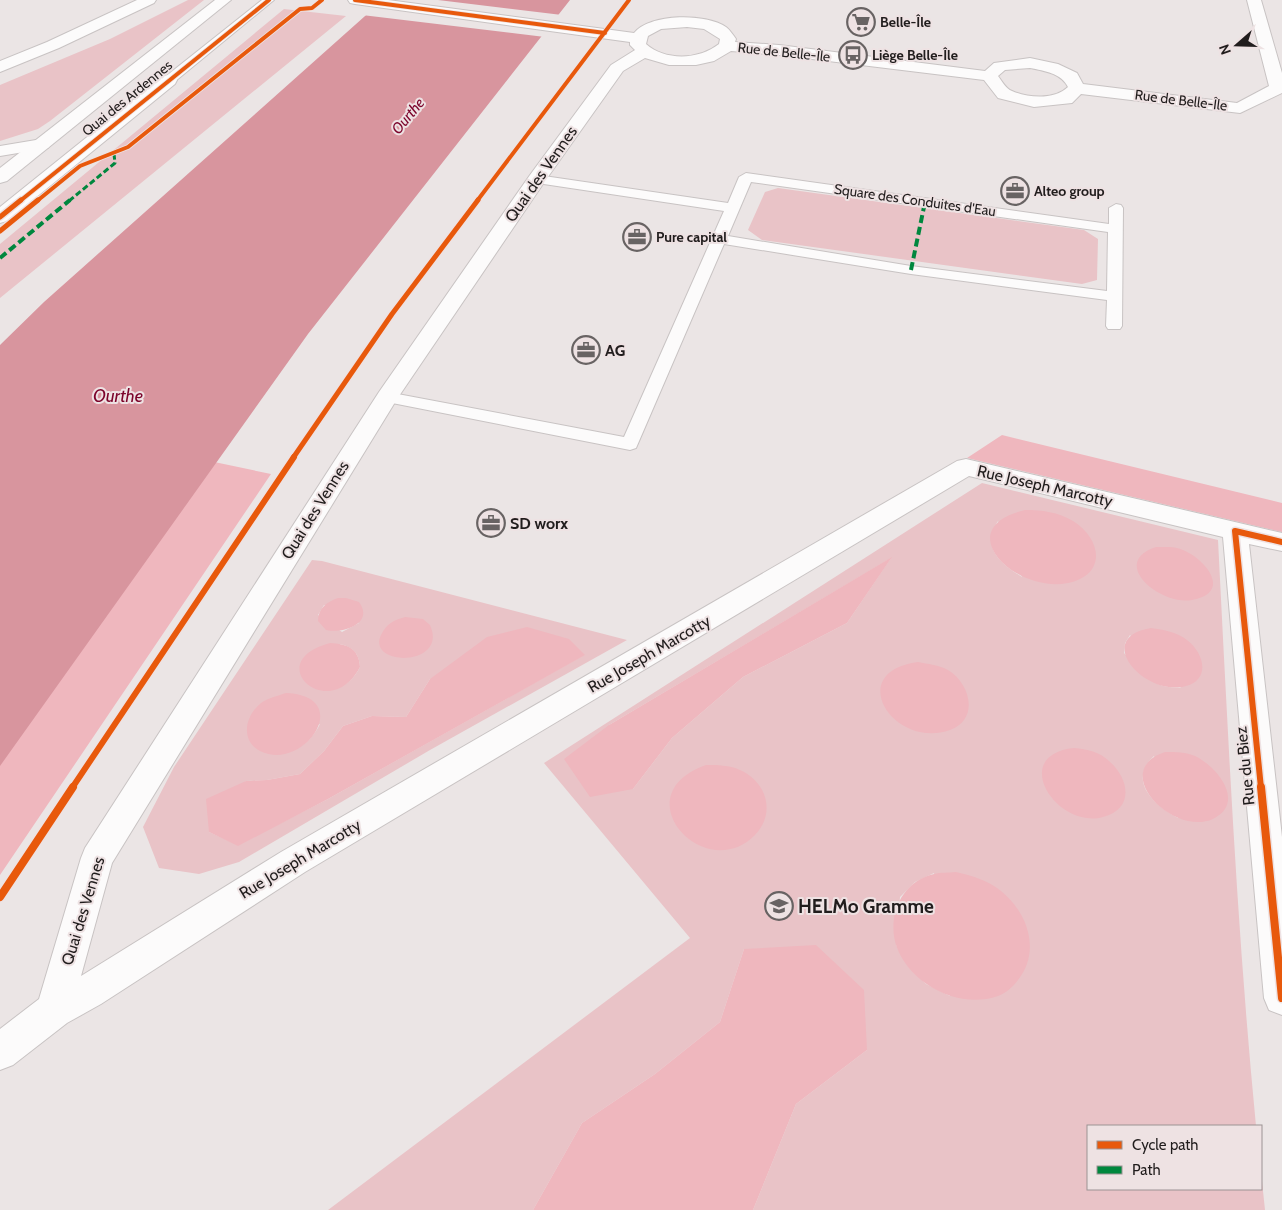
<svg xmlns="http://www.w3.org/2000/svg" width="1282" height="1210" viewBox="0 0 1282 1210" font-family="Cabin,sans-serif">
<rect width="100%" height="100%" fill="#ebe5e5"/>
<path fill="#e9c3c7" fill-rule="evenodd" d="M188,0H204L50,121L38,129L0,141V85L110,39Z
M284,9L346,16L0,298V244Z
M778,188L1084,230L1098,239L1097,280L1082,284L762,240L748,230L765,192Z
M982,483L1218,540C1228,735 1237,931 1256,1126H1088V1189H1261V1172L1265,1210H753L796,1104L867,1050L744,949L720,1022L655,1074L582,1123L533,1210H328L690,938L544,763ZM998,521L1022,577C1000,563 981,548 998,521ZM891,558L847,623L743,677L672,738L633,789L609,725ZM1130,635L1181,688C1150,688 1144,674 1124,653L1125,643ZM1154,756L1178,818C1154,805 1127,781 1154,756ZM934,873L950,996L926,984L908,966L896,945L900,897L915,882Z
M312,560L322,561L627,640L430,750L239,862L199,874L159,868L143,827L174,767ZM324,605L359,623L342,632L318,615ZM340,644C353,647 359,653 360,667C352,683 341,689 323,690ZM584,655L328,799L238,845L209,832L246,781L267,780L300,774L324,751L343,726L372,716L406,717L430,679ZM320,724C308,748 288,757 262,751Z"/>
<path fill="#efb7be" d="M1002,435L1282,503V532L967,458Z
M200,459L271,474L0,875V726Z
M1025,510C1042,510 1058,512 1073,521C1102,539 1107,575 1068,583C1015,594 948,528 1025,510Z
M1156,547C1165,547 1175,546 1183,550C1207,560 1232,593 1192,600C1161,606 1108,563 1156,547Z
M892,557L847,623L743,677L672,738L633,789L590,797L564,759L609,725Z
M338,598H346L359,602C375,624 342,634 326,630L318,621C318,608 327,602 338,598Z
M405,617L423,619L430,625C449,667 366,667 381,635C386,624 394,620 405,617Z
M527,627L569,639L585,655L328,799L238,846L209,832L206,799L246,781L267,780L300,774L324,751L343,726L372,716L406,717L430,679L487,637Z
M1151,628C1164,630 1177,632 1187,640C1204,653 1211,679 1186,686C1146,698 1091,638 1151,628Z
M330,643C347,644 359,648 360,667C330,725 259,662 330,643Z
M918,662C928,664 939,665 948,670C970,683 980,719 950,730C894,750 843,672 918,662Z
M286,693C356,696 304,773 260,751C240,740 245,716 261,703C268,698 277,696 286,693Z
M1074,748C1087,749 1100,752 1109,761C1130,779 1134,809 1103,817C1057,830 1008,755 1074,748Z
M1165,752C1176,752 1186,752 1195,756C1218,767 1246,803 1213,819C1173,837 1108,771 1165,752Z
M706,765C718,765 729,765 740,770C767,782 776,813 755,835C705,886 621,795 706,765Z
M956,872C972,876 988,880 1001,891C1028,913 1041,951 1018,980C1013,987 1006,993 998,996C959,1010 909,984 896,945C887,915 902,881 934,874C940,872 949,873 956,872Z
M816,945L864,990L867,1050L796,1104L753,1210H533L582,1123L655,1074L720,1022L744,949Z"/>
<path fill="#d8959e" d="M383,0H570L308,334L0,766V345L44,302Z"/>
<path fill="#ebe5e5" d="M379,0H438L562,15L545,37L362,15Z"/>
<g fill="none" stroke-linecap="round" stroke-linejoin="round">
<defs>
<path id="service" d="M262,0H274L173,83H165L163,80L165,77Z
M746,173L1109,224V208L1116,204L1121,205L1123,208L1122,326L1120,329H1108L1106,326L1107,300L911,274L724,244L636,448L630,450L387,402L381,401L379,397L381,393L387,392L624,437L724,211L537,183L530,179L537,175L728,203L739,177ZM751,182L1108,232L1107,291L911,266L728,236Z"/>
<path id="minor" d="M137,0H156L154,3L59,48L0,72V61L47,42Z
M348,0H388L634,33C650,13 706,13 726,27C730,30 733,35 736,39L735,42L779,45L985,71L994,63L1030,58L1058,64L1077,73L1083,84L1237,103L1269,86L1247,0H1261L1282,73V93L1240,113L1081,94L1072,103L1034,107L998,98L984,80L779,55L731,51L714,61L696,65H669L645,58L623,71L545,181L397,399L112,863L81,976L281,852L957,461L966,459L1282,533V551L1249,544L1282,837V1015L1269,1010L1264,998L1223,537L969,476L305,872L101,1004L67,1023L13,1065L0,1070V1029L39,999L81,858L85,848L379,392L530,175L611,65L635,50L630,45V42L355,4L350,3ZM687,27L704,29L720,39L719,44C699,60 665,61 646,44L648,36L661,29ZM1030,68C1045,71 1061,73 1068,87C1055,100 1028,98 1012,91C1006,89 1002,81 998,76L1005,70Z
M169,75L175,76L177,80L175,84L7,221L0,223V207L163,76Z
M42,139L48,140L51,144L48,148L0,156V146Z"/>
<path id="secondary" d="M215,0H231L7,181L0,183V168Z"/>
</defs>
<use href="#service" stroke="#c8c3c3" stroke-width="2"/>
<use href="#minor" stroke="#c8c3c3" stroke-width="2"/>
<use href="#secondary" stroke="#c8c3c3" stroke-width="2"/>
<use href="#service" fill="#fcfbfb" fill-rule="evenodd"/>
<use href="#minor" fill="#fcfbfb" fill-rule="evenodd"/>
<use href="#secondary" fill="#fcfbfb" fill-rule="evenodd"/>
<path stroke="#00873e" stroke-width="3" stroke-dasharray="6 3" stroke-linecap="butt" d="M69,201L115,163L114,154"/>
<path stroke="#00873e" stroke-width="4" stroke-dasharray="8 4" stroke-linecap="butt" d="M0,258L70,200
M911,270L925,202"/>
<defs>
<path id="cycleway-far3" d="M355,0L605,33
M20,201L269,0
M37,201L80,166L128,147L300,9L312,8L322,0
M477,201L629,0"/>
<path id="cycleway-far2" d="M0,217L21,200
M0,231L38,200
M293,458L392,314L478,200"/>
<path id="cycleway-far1" d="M72,788L294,457
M1261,788L1235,531L1282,542"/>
<path id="cycleway" d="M1261,787L1282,998
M0,897L73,787"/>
</defs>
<use href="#cycleway-far3" stroke="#eee2e3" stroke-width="5.5"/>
<use href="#cycleway-far2" stroke="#eee2e3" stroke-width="8"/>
<use href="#cycleway-far1" stroke="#eee2e3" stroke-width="9"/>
<use href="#cycleway" stroke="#eee2e3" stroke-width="11"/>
<use href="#cycleway-far3" stroke="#e8590c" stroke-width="4"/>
<use href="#cycleway-far2" stroke="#e8590c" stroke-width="5"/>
<use href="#cycleway-far1" stroke="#e8590c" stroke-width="6"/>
<use href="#cycleway" stroke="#e8590c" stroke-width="8"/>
</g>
<defs>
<symbol id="supermarket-ring" viewBox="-11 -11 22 22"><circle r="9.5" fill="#eee2e3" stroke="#686363" stroke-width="1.5"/><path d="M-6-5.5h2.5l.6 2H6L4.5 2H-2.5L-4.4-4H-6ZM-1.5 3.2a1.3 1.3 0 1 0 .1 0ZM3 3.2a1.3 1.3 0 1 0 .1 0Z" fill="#686363"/></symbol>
<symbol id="bus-ring" viewBox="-11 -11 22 22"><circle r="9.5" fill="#eee2e3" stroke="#686363" stroke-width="1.5"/><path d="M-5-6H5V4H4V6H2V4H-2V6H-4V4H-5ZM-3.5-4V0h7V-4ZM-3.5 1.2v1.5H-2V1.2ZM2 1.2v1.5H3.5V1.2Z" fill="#686363"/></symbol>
<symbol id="office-ring" viewBox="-11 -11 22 22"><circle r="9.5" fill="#eee2e3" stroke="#686363" stroke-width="1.5"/><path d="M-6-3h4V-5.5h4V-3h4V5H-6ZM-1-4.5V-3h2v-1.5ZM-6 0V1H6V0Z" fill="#686363"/></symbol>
<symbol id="school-ring" viewBox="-11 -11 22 22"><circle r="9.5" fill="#eee2e3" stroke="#686363" stroke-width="1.5"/><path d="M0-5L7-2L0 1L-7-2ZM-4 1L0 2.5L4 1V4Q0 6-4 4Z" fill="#686363"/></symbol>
</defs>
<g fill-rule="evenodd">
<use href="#supermarket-ring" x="845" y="6" width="32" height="32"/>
<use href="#bus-ring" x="837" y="39" width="32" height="32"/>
<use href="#office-ring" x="999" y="175" width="32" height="32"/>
<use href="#office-ring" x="621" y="221" width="32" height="32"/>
<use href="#office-ring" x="570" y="334" width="32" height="32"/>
<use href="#office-ring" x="475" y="507" width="32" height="32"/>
<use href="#school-ring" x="763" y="890" width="32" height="32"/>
</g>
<g text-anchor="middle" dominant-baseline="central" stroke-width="4" stroke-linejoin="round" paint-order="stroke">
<g font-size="14" font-weight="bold" fill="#211d1d" stroke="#eee2e3" text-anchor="start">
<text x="880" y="22">Belle-Île</text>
<text x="872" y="55">Liège Belle-Île</text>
<text x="1034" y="191">Alteo group</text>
<text x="656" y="237">Pure capital</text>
</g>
<g font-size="14" fill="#211d1d" stroke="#eee2e3">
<text transform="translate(784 52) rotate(6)">Rue de Belle-Île</text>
<text transform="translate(127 98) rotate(-39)">Quai des Ardennes</text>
<text transform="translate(1181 100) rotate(7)">Rue de Belle-Île</text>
<text transform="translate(915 200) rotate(8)">Square des Conduites d'Eau</text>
</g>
<g font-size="15" font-style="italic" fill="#7c042b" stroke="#eee2e3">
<text transform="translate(408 116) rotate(-50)">Ourthe</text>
</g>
<g font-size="16" fill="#211d1d" stroke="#eee2e3">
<text transform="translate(541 174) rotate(-55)">Quai des Vennes</text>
<text transform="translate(1045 486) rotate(13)">Rue Joseph Marcotty</text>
<text transform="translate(315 510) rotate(-58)">Quai des Vennes</text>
<text transform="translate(649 654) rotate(-30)">Rue Joseph Marcotty</text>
<text transform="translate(1245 766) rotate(-96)">Rue du Biez</text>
<text transform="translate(300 859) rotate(-31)">Rue Joseph Marcotty</text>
<text transform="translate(83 911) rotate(-73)">Quai des Vennes</text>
</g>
<g font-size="16" font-weight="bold" fill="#211d1d" stroke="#eee2e3" text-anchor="start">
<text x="605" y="350">AG</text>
<text x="510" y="523">SD worx</text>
</g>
<g font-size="18" font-style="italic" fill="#7c042b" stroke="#eee2e3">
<text x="118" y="396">Ourthe</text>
</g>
<g font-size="19" font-weight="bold" fill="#211d1d" stroke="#eee2e3" text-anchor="start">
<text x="798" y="906">HELMo Gramme</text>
</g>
</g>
<rect x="1087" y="1125" width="175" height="65" fill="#eee2e3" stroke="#9c9394"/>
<rect x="1097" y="1141" width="25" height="8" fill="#e8590c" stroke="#9c9394"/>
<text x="1132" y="1150" font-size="15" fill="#211d1d">Cycle path</text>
<rect x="1097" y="1166" width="25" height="8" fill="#00873e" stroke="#9c9394"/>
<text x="1132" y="1175" font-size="15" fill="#211d1d">Path</text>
<g transform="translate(1237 45) rotate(250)" stroke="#eee2e3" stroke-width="4" paint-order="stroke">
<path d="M0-4L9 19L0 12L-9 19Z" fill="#211d1d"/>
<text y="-8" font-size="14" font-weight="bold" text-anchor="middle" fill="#211d1d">N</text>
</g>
</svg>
